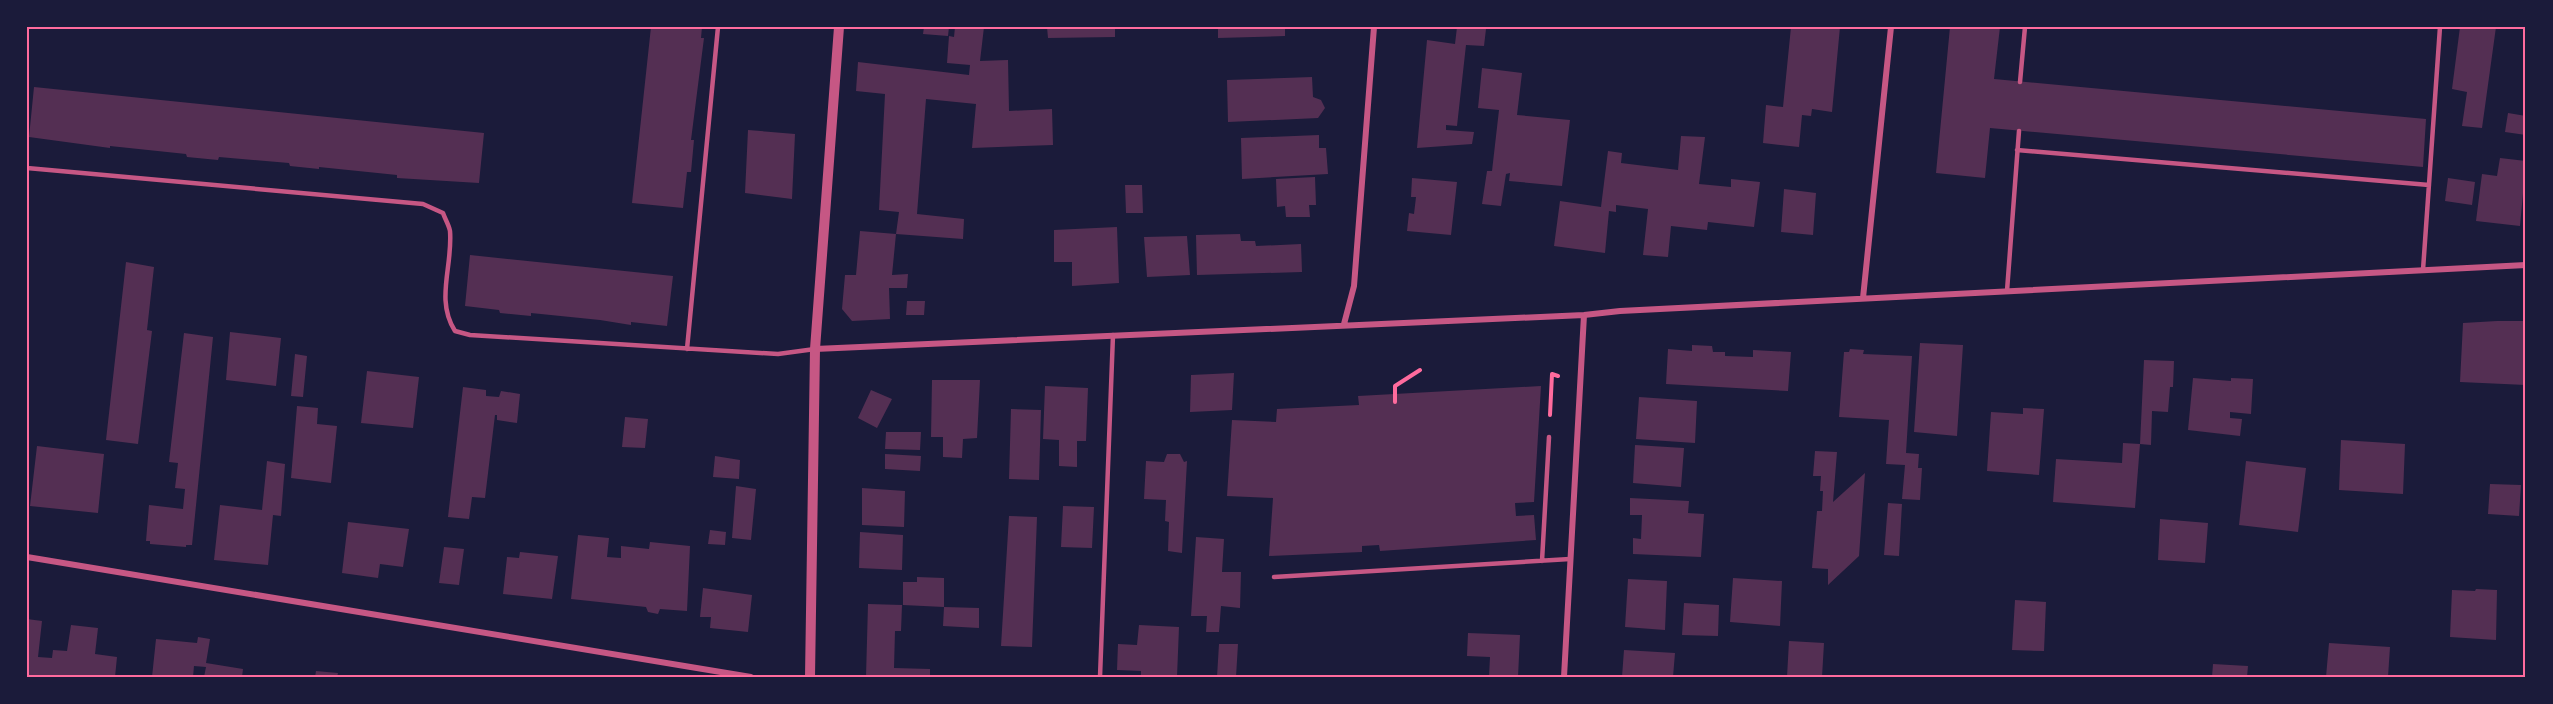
<svg xmlns="http://www.w3.org/2000/svg" width="2553" height="704" viewBox="0 0 2553 704" font-family="Raleway,sans-serif">
<rect width="100%" height="100%" fill="#1b1b3a"/>
<path fill="#542f53" d="M651,27H702L701,38H704L691,140H694L691,172H687L683,208L632,203Z
M924,27H949L948,36L923,34Z
M955,27H984L980,61L1008,60L1009,111L1052,109L1053,145L972,148L976,104L926,99L917,214L964,219L963,239L896,234L899,212L879,210L885,94L856,91L858,62L969,75L970,65L947,63L949,36L954,37Z
M1047,27H1115V37L1048,38Z
M1218,27H1285V36L1218,38Z
M1457,27L1486,29L1484,46L1466,45L1457,126L1446,125V130L1474,132L1472,144L1417,148L1427,40L1455,44Z
M1791,27H1840L1832,112L1812,109L1811,116L1802,115L1799,147L1763,143L1766,105L1783,107Z
M1950,27H2000L1994,79L2426,119L2423,167L1990,128L1985,178L1936,173Z
M2460,27H2496L2482,128L2462,126L2467,92L2452,89Z
M1482,68L1522,73L1517,115L1570,120L1562,186L1509,181L1510,173L1506,174L1501,206L1482,204L1487,171H1492L1499,110L1478,108Z
M1312,77L1313,97L1321,100L1325,108L1318,118L1228,122L1227,80Z
M34,87L484,133L479,183L397,178V175L319,167V169L290,166L289,163L219,157L218,160L187,157L186,154L110,146V148L29,137Z
M2508,113L2526,116V135L2505,132Z
M748,130L795,134L792,199L745,193Z
M1319,135V148H1326L1328,174L1242,179L1241,138Z
M1681,136L1705,137L1699,184L1731,187V179L1760,182L1754,227L1708,222L1707,230L1671,226L1668,257L1643,255L1648,209L1616,205V212L1609,211L1605,253L1554,246L1560,201L1601,207L1608,151L1622,153L1621,163L1678,170Z
M2500,158L2526,161L2520,226L2476,221L2482,174L2497,176Z
M1315,177L1316,205H1309L1310,217H1286L1285,206L1277,207L1276,179Z
M1412,178L1457,182L1451,235L1407,231L1409,213L1414,214L1416,197H1411Z
M2448,178L2475,182L2472,205L2445,201Z
M1125,185H1142L1143,213H1126Z
M1784,189L1816,193L1813,235L1781,232Z
M1117,227L1119,283L1072,286V262H1054V230Z
M860,231L896,234L892,275L908,274L907,288H889L890,319L852,321L842,309L845,275H856Z
M1240,234L1241,241H1255L1256,246L1301,244L1302,272L1197,275L1196,235Z
M1187,236L1190,275L1147,277L1144,237Z
M470,255L673,276L667,326L631,322V325L600,320L531,313V316L500,313L499,310L465,306Z
M126,262L154,267L147,330L152,331L138,444L106,440Z
M907,301H925L924,315H906Z
M2497,321H2526V385L2460,382L2463,323Z
M230,332L281,338L276,386L226,380Z
M184,333L213,337L192,545H186V547L150,544V541H146L149,505L183,509L185,489L175,488L178,463L169,462Z
M1920,343L1963,345L1957,436L1914,432Z
M1692,345L1712,346L1713,352H1725V356L1753,357V350L1791,352L1788,391L1666,384L1668,349L1692,351Z
M1850,349L1864,350L1863,354L1912,356L1906,453L1919,454L1918,468H1922L1920,500L1902,499L1905,465L1886,464L1889,420L1839,417L1844,352H1849Z
M295,354L307,356L303,397L291,396Z
M2144,360L2174,361L2173,387H2170L2168,412L2152,411L2151,445L2140,444L2135,508L2053,502L2056,459L2122,463L2123,443L2140,444Z
M367,371L419,377L413,428L361,423Z
M1234,373L1232,410L1190,412L1191,375Z
M2193,378L2231,381V378L2253,379L2251,414L2230,412V418L2242,419L2240,436L2188,430Z
M932,380H980L977,438L963,439L962,458L943,457V437H931Z
M1045,386L1088,388L1086,441H1077V467L1059,466V440L1043,439Z
M1541,386L1534,502L1515,503L1516,516L1534,515L1536,540L1380,551L1379,545L1362,546V552L1269,556L1273,498L1227,496L1232,420L1276,422L1277,409L1359,405L1358,396Z
M463,387L486,390V396L499,397L501,391L520,394L517,423L497,420V415H495L485,498L472,497L469,519L448,517Z
M871,390L892,399L877,428L858,418Z
M1639,397L1697,401L1695,443L1636,439Z
M297,406L318,408L317,424L337,426L331,483L291,478Z
M2023,408L2044,409L2039,475L1987,471L1991,412L2023,414Z
M1011,409L1041,410L1039,480L1009,479Z
M625,417L648,419L645,448L622,447Z
M886,432H921L920,450L885,449Z
M2341,440L2405,444L2403,494L2339,490Z
M1635,445L1684,448L1681,487L1633,483Z
M37,446L104,454L98,513L30,506Z
M1815,451L1837,452L1833,502L1865,473L1859,556L1828,585V569L1812,568L1817,511H1822L1823,491H1820L1821,476H1813Z
M885,454L921,456L920,471L885,469Z
M1167,454H1180L1184,462L1187,461L1182,553L1168,551L1169,522L1165,521L1166,500L1144,499L1146,461L1164,462Z
M715,456L740,460L739,479L713,477Z
M267,461L285,464L281,516L273,515L268,565L214,560L220,505L262,510Z
M2246,461L2306,468L2298,532L2239,525Z
M2490,484L2521,485L2519,516L2488,514Z
M736,486L756,489L751,540L732,538Z
M862,488L905,491L904,527L862,525Z
M1630,498L1689,501L1688,513L1704,514L1701,557L1633,554V538L1641,539L1642,515H1630Z
M1888,503L1902,504L1899,556L1884,555Z
M1063,506L1094,507L1092,548L1061,547Z
M1009,516L1037,517L1032,647L1001,646Z
M2160,519L2208,523L2205,563L2158,560Z
M348,522L409,529L403,567L380,564L378,578L342,573Z
M710,530L726,532L725,545L708,544Z
M860,532L903,535L902,570L859,568Z
M578,535L609,538L607,557L621,558V546L649,549L650,542L690,546L687,611L660,609L658,614L648,612L646,607L571,599Z
M1196,537L1224,539L1222,572H1241L1240,608L1221,606L1219,632H1206L1207,616H1191Z
M444,547L464,549L459,585L439,583Z
M520,552L558,556L552,599L503,594L507,557L519,558Z
M917,577L944,578V607L903,605V582H917Z
M1733,578L1782,581L1780,626L1730,622Z
M1628,579L1667,581L1665,630L1625,627Z
M703,588L752,595L748,632L710,628L711,617H700Z
M2476,589L2497,590L2496,640L2450,637L2452,590L2475,591Z
M2015,600L2046,602L2044,651L2012,650Z
M1684,603L1719,605L1718,636L1682,635Z
M868,604L902,605L901,631H895L894,668L930,669V677H866Z
M944,607L979,608V628L943,626Z
M27,619L42,621L38,657L52,658L53,650L67,651L71,625L98,628L95,654L117,657L115,677H27Z
M1139,625L1179,627L1177,677H1141V671L1117,670L1118,644L1137,645Z
M1468,633L1520,635L1518,677H1489L1490,657L1467,656Z
M198,637L210,639L206,663L243,669L242,677H204L206,667L194,666L193,677H152L156,639L197,643Z
M1789,641L1824,643L1822,677H1787Z
M2329,643L2390,647L2388,677H2326Z
M1219,644H1238L1236,677H1217Z
M1624,650L1675,653L1673,677H1622Z
M2213,664L2248,666L2247,677H2212Z
M316,671L338,673L337,677H315Z"/>
<g fill="none" stroke-linecap="round" stroke-linejoin="round">
<path stroke="#ff6b9d" stroke-width="4" d="M1395,402V386L1420,370
M1550,415L1552,374L1558,376"/>
<path stroke="#c65784" stroke-width="4.5" d="M2020,82L2025,27
M2017,150L2429,185
M27,168L423,204L443,213C445,219 449,225 450,231C453,266 435,300 455,331L470,335L778,354L815,349
M2423,270L2440,27
M2007,291L2019,131
M687,349L718,27
M1542,561L1549,437
M1274,577L1570,559
M1100,677L1113,335"/>
<path stroke="#c65784" stroke-width="6" d="M1863,298L1891,27
M1344,324L1354,286L1374,27
M815,349L1584,315L1620,311L2526,265
M27,557L751,677
M1564,677L1584,315"/>
<path stroke="#c65784" stroke-width="10" d="M810,677L815,349L839,27"/>
</g>
<rect width="2553" height="704" fill="none" stroke="#1b1b3a" stroke-width="57"/>
<rect x="28" y="28" width="2496" height="648" fill="none" stroke="#ff6b9d" stroke-width="2"/>
</svg>
